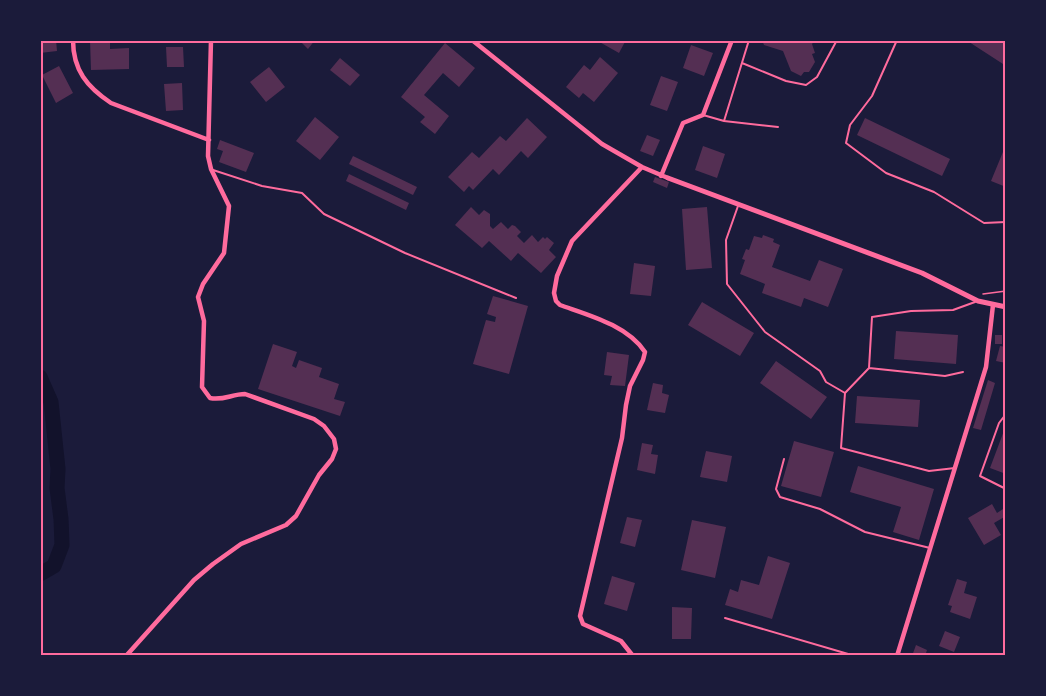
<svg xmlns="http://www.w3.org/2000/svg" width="1046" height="696" viewBox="0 0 1046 696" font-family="'Nunito Sans',sans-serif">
<rect width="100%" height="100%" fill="#1b1b3a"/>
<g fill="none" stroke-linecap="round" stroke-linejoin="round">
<path stroke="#12122b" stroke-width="15" d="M40,377L51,402L58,469L57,488L61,519L62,545L54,566L40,574"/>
</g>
<path fill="#542f53" d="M40,40H56L57,51L40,53Z
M90,40H110V49L129,48V69L91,70Z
M299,40H315L308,49Z
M596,40H626L619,53Z
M762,40H815L812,44L815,53L812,54L815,62L809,72H804L801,76L791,71L783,51L764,45Z
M966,40H1001L1006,43V61L1003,64Z
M445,43L475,68L459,87L443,73L424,95L449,116L435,134L420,122L425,117L401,97Z
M691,45L713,53L704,76L683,68Z
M166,47H183L184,67H167Z
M600,57L618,73L594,102L583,93L579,98L566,87L584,65L590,70Z
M340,58L360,75L350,86L330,70Z
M59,66L73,93L56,103L42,75Z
M269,67L285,87L266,102L250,82Z
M661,76L678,82L667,111L650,105Z
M182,83L183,110L166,111L164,84Z
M315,117L339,137L320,160L296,141Z
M527,118L547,137L528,158L521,151L499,175L493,169L473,190L469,186L464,192L448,177L472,152L479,158L500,136L506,141Z
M865,118L950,159L942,176L857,135Z
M647,135L660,140L653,156L640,151Z
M220,140L254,153L246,172L219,162L223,151L217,149Z
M703,146L725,154L717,178L695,170Z
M1005,147H1006V187L991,181Z
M353,156L417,187L413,195L349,164Z
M349,174L409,203L406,210L346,181Z
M655,177L669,182L667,188L653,182Z
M471,207L479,215L484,210L490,214V226L493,229L501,222L508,229L512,225L515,226L521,232L517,236L524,243L532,235L538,242L543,237L545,239L547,237L554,243L549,250L556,257L541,273L518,253L511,261L489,241L482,248L455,225Z
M707,207L712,268L686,270L682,209Z
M763,235L774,239L773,242L780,245L772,267L810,281L819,260L843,269L828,307L804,298L801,307L762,293L765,284L740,274L745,260L742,259L746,249L749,250L754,236L762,238Z
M634,263L655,266L651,296L630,294Z
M493,296L528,306L509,374L473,364L486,320L495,322L496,317L487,314Z
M702,302L754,333L740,356L688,325Z
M896,331L958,335L956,364L894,359Z
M995,335H1002V344H995Z
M273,344L297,352L292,366L296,368L299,360L322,368L319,377L339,384L334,399L345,402L340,416L258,389Z
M1000,346L1006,347V363L996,361Z
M607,352L629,355L625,386L610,385L612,376L604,375Z
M776,361L827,397L811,419L760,383Z
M988,380L995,383L981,430L973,428Z
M653,383L663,385L662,393L669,395L665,413L647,410Z
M857,396L920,400L918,427L855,423Z
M1005,428H1006V474L990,468Z
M794,441L834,452L821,497L781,486Z
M642,443L653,445L651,454L658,455L655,474L637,470Z
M706,451L732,456L727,482L700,477Z
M858,466L934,489L919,540L893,532L901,507L850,492Z
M992,504L997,513L1003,509L1006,516L994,523L1001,535L984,545L968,518Z
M627,517L642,520L635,547L620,543Z
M692,520L726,527L715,578L681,570Z
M768,556L790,563L772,619L725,605L730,589L738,592L741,580L759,585Z
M612,576L635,583L627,611L604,604Z
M957,579L967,582L964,593L977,597L970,619L950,612L952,606L948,605Z
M672,607L692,608L691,639H672Z
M945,631L960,637L954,652L939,646Z
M916,645L927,650L925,656H912Z"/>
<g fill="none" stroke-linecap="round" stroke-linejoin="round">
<path stroke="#ff6b9d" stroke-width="1.5" d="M983,294L1006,291"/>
<path stroke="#ff6b9d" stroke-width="2" d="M897,40L872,96L850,125L846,143L886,173L934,192L984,223L1006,222
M742,63L786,81L806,85L817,77L837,40
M703,115L724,121L778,127
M724,121L749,40
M213,170L262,186L302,193L324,214L405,253L516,298
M738,206L726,240L727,284L765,332L820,371L826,382L845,393
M869,368L945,376L963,372
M1006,414L999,423L980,476L1006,489
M784,459L776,489L780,497L820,509L865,532L930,548
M955,468L929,471L841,448L845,393L869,368L872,317L911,311L953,310L975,302
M725,618L855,656
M898,653L904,656"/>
<path stroke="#ff6b9d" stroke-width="4.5" d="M73,40C73,70 87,87 111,103L209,140
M472,40L602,144L642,167L668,178
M661,176L683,123L703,115L732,40
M126,656L194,580L213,564L241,544L286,525L296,516L319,475L332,459L336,449L334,439L324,426L314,419L245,394C232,394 223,401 210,398L202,387L204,321L198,297L203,284L224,253L229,206L211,169L208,156L211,40
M633,656L621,641L583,624L580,616L622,438L626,405L630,386L643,360L645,352C627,325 588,315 560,305L556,301L554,293L557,276L572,241L642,167
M897,656L986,367L993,305"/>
<path stroke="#ff6b9d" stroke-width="5" d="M668,178L922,273L978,301L1006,307"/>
</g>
<rect width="1046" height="696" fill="none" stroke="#1b1b3a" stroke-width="84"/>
<rect x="42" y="42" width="962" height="612" fill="none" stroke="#ff6b9d" stroke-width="2"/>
</svg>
